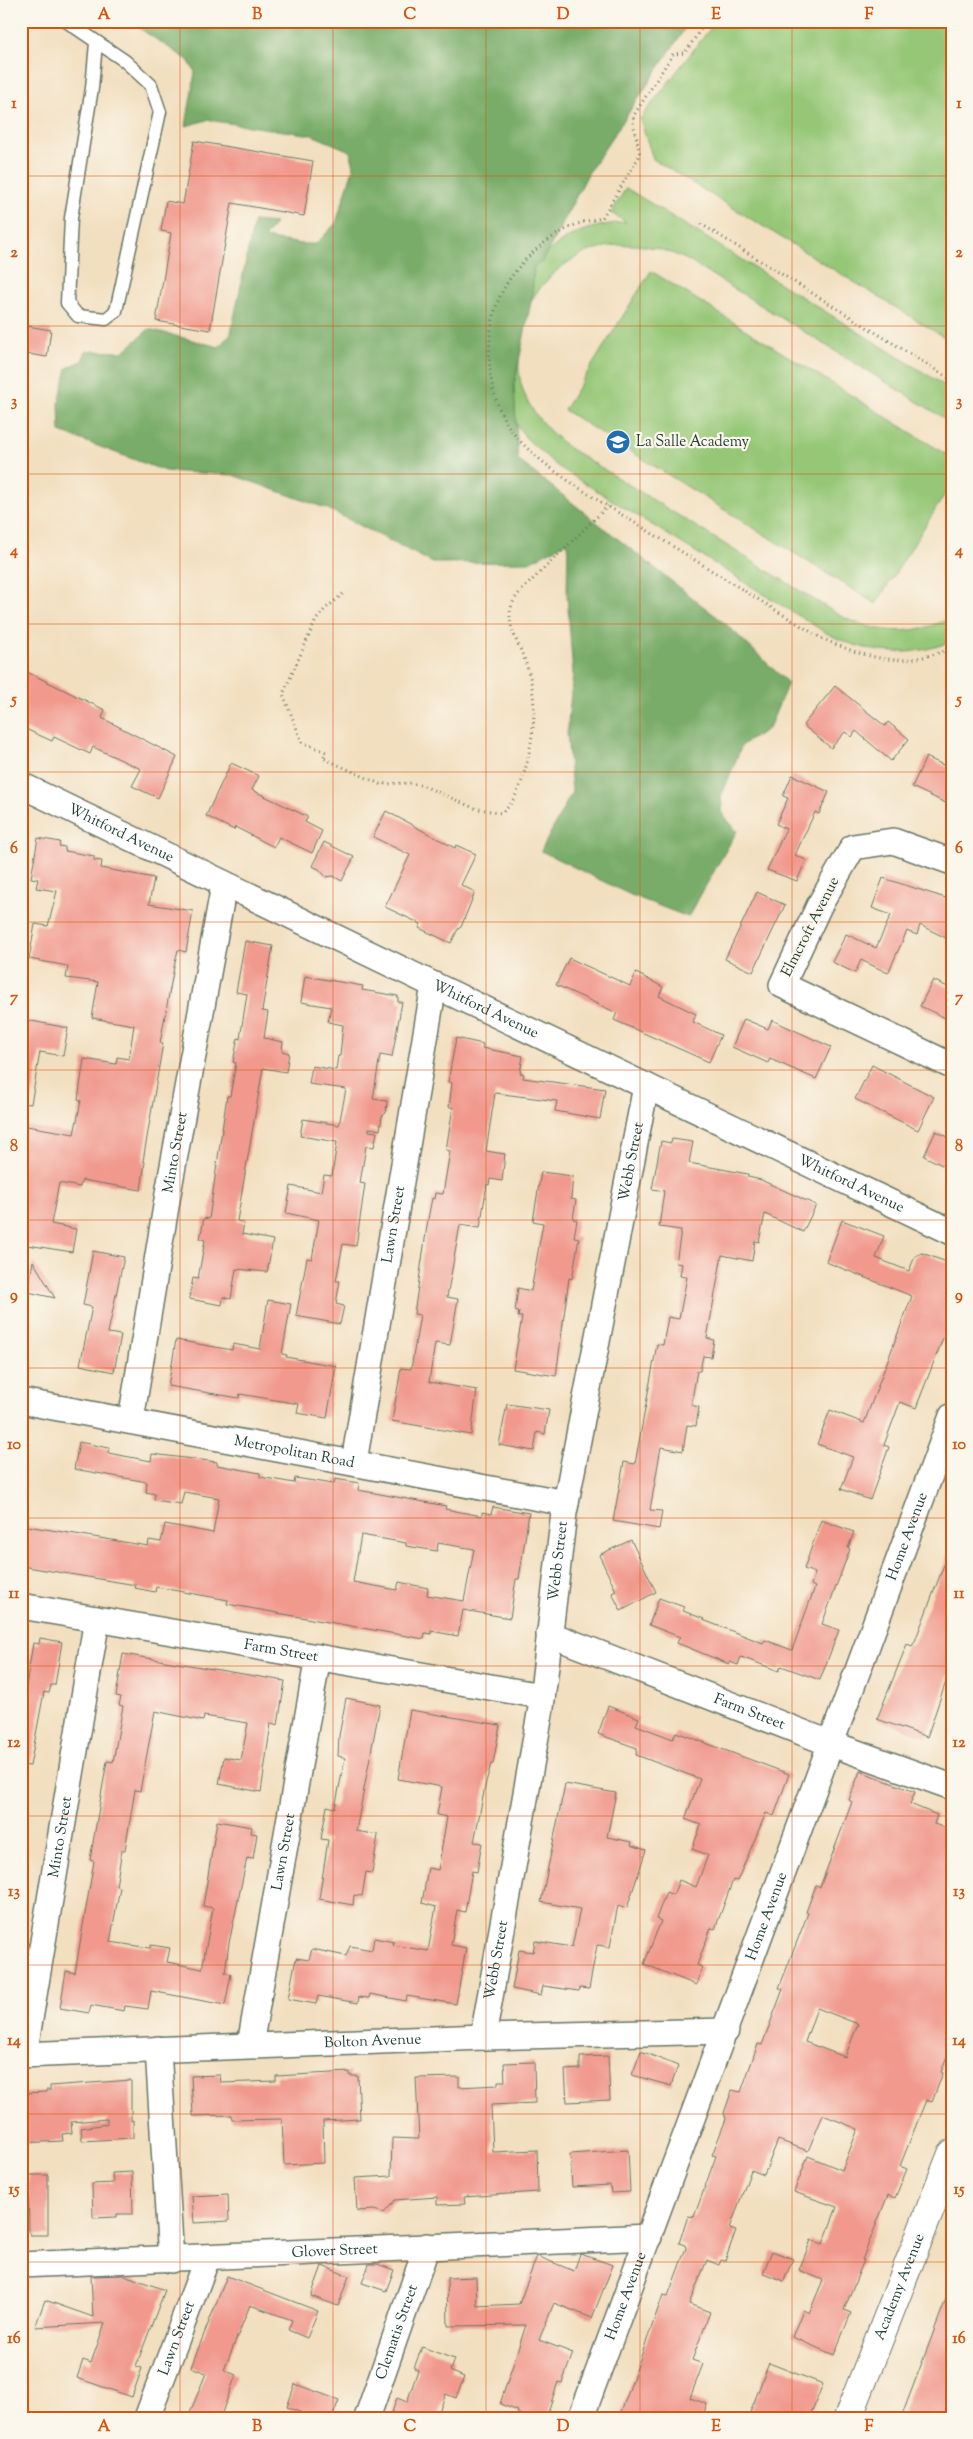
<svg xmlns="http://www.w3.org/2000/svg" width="973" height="2439" viewBox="0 0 973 2439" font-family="'Sorts Mill Goudy',serif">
<rect width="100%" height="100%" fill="#fbf7ec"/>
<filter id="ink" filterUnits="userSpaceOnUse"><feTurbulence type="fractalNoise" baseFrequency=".02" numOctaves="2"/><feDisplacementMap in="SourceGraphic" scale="10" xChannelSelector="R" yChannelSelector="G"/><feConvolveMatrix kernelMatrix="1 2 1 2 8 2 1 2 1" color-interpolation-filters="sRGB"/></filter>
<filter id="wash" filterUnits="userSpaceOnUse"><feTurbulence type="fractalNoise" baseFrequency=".0096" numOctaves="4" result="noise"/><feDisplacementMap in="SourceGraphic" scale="20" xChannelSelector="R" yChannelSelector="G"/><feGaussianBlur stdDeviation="1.12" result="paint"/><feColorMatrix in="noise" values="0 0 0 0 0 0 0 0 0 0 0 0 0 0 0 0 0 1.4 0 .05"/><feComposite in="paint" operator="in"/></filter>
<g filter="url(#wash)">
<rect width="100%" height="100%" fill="#f2dfc0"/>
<path fill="#96c777" stroke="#5a8256" d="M716,21H952V325L944,337L653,159L640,119Z
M626,188L952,390V423L689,261C643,237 591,238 552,275C542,285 530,299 527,312C525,320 524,328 523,335C521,344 519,353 519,361C516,398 544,429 571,449L839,615C877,634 914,637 952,617V641C909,659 868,654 828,634L557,466L526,438L513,419L516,286C551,245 569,227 626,222L611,213Z
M651,271L952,458V483L876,604L564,410Z"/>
<path fill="#78ac68" stroke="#4c744e" d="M128,21H690L589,172L542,262L534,266L532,297L514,385L518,460L727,625L788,683L769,728L742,745L721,797L723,815L737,831L688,917L631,895L541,851L572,792L567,733L573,674L567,594L568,542L529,562L433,563L328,509L233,475L165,471L60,432L59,403L67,368L82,361L86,351L123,352L149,329L219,347L231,333L254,221L275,223L264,238L303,244H316L336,223L354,166L350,151L312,135L207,120L186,126L195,72L188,60Z"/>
<g id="blocks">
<path fill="#f1998d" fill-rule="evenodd" d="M194,141L313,161L304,216L232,203L210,330L156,321L171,233L161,231L166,201L183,204Z
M21,325L51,330L47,357L21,353Z
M21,669L105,710L102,718L177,757L158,798L132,786L141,769L93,747L90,754L54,737L52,741L21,727Z
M835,686L885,726L888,722L909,739L891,761L856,731L852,737L845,732L831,748L803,725Z
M926,757L952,769V806L912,787Z
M231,763L259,776L252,790L308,817L305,822L322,831L312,853L279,837L274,847L235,827L234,830L206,816Z
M792,775L829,792L819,814L815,812L795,855L806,860L797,881L767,870L786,829L776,824L788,798L783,796Z
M386,811L455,848L456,845L476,854L461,885L475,892L461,927L458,929L451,943L419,928L421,924L385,907L410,855L373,837Z
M38,838L60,842L59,846L65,847V851L94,856V860L102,861L101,868L154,878L149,904L193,911L186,952L178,950L174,967L160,1043H163L143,1161L145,1162L141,1190L82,1180L80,1187L59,1183L51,1224L76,1229L72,1252L21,1244V1125L74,1134L81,1101L78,1100L84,1059L116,1064L117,1057L129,1059L134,1025L92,1018L98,982L66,978L68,966L29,959L35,924L48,926L57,891L36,888L38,879L31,878Z
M324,842L354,857L342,881L333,876L326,877L319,869L312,866Z
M883,878L952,900V941L920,925L917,935L907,931L888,973L861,960L855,973L832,962L846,934L876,948L891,915L872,908Z
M757,892L785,905L753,972L725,959Z
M245,941L273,946L262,1011L268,1012L264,1038L283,1042L282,1051L289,1053L286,1072L263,1068L237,1221L244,1223L242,1234L273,1240L267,1272L236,1269L231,1299L223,1297L222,1305L189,1299L193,1278L198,1279L205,1240L200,1239L204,1218L209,1219L227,1096H230L236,1063L233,1062L238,1038L240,1039L247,994L236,992Z
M569,958L630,986L636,973L663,987L659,996L696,1014L693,1022L721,1035L709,1062L614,1020L617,1013L556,985Z
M305,976L363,986L362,990L398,996V1002H402L392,1057L380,1055L373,1099L387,1101L386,1113L382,1116L380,1130L369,1128V1131L377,1132L374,1147L366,1146L360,1183L365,1184L356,1246L343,1244L336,1281H340L336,1304L344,1306L340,1324L296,1316L307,1258L312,1259L319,1220L286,1213L291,1186L321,1192L324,1175L332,1176L337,1142L300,1136L303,1119L339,1125L346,1089L309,1084L312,1066L336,1070L338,1056H340L343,1025L328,1022L331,1007L301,1002Z
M933,980L952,989V1021L920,1006Z
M21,1019L68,1028L63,1056L40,1052L31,1104L21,1103Z
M744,1019L768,1029L772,1020L831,1047L816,1079L770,1059L768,1063L732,1047Z
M456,1038L483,1044L482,1048L523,1056L520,1073L524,1074L523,1078L605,1089L600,1119L555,1111L557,1101L495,1093L486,1151L505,1154L502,1181L490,1179L489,1185L487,1184L480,1228L460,1225L447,1297L458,1299L450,1345L435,1343L429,1382L477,1390L471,1435L392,1421L401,1368L411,1369L420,1315L414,1314L428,1219L432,1198L434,1199L435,1193L443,1194L450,1151L446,1150L453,1107H449L452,1083L448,1082Z
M872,1065L934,1097L918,1130L855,1099Z
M936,1131L952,1139V1170L924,1156Z
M672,1139L693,1142L689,1163L748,1174V1177L761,1180L816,1205L803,1232L765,1214L759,1242L755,1241L752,1261L722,1255L707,1338L714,1340L711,1357L703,1356L700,1371H697L691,1405L699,1407L696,1426L687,1425L683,1451L661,1447L650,1510L662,1511L659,1529L613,1521L624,1462L635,1464L657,1344L663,1345L668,1317L679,1319L687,1277L680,1276L682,1264L676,1263L681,1230L659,1227L664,1191L652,1189L661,1141L671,1143Z
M541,1172L573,1176L571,1199L576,1200L573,1219L577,1220L574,1237L579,1238L572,1279L569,1278L556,1376L513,1369L522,1317H518L519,1312L515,1311L518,1288L531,1291L543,1223L533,1221Z
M842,1220L884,1236L876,1258L909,1271L915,1256L922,1253L952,1264V1315L916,1408L900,1402L884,1445L889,1447L870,1500L841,1489L853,1457L817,1444L830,1410L864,1423L912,1296L826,1262Z
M93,1251L124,1257L108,1333L121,1335L114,1372L80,1365L92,1307L83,1305Z
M33,1261L55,1298L28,1292Z
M268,1300L291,1304L282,1354L287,1355L286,1357L336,1366L327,1418L297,1413L299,1404L240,1394L239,1398L168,1386L176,1340L232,1350L233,1344L260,1349Z
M507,1404L549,1410L545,1434L537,1432L534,1451L499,1445Z
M79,1442L109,1448L108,1453L151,1461L152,1454L217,1462V1465L260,1473V1477L294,1483L295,1478L334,1484L335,1479L359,1483L358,1490L446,1506L445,1509L482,1516V1512L491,1514L493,1507L529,1513L519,1579H516L510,1618L463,1610L458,1636L431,1631V1634L425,1633L424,1639L227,1604L228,1600L156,1587L155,1592L135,1588L136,1585L21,1566V1525L148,1546L149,1540L161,1542L165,1524L213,1533L219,1498L184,1492L181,1504L154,1500L155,1494L146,1492L147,1482L74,1469ZM361,1535L406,1543V1546L437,1551L438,1543L474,1549L464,1601L427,1595L428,1588L399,1582L397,1590L353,1582Z
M821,1520L854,1532L848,1548L850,1549L822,1624L839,1630L820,1680L781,1666L779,1671L741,1657L738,1665L730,1662L729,1664L677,1643L680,1637L649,1625L659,1598L684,1607L683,1611L704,1619L703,1620L763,1643L765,1640L792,1650L815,1587L811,1585L815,1573L804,1569Z
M631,1540L656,1592L621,1611L612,1593L616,1591L599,1555Z
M950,1549L952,1664L927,1737L877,1719L907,1644L912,1646L915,1641Z
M40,1638L62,1642L55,1685H51L49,1693L44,1692L30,1766L21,1765V1698L24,1699L33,1643L39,1644Z
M123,1654L285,1681L278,1725L271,1723L261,1792L219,1784L224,1757L241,1760L248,1723L204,1716L203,1721L155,1711L140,1791L135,1790L125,1850H122L116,1886L120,1887L110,1942L150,1948L151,1945L170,1948L167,1962L202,1969L213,1908L203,1906L217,1821L252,1827L251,1833L257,1834L253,1859L247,1858L229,1943L225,1973L231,1974L225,2005L151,1991L148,2009L125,2006L124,2011L91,2005L89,2013L60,2008L66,1971L75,1973L94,1861L90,1860L107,1761L113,1762L123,1706L119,1705L121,1697L116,1696Z
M346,1698L380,1705L356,1831L378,1835L372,1873L366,1872L362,1896L354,1895L353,1905L319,1899L328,1840L321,1839L327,1806L335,1808L345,1758L338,1756L339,1736Z
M608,1706L639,1718L636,1725L673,1739L676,1732L789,1774L774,1816L766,1813L737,1881L733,1880L715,1929L711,1928L697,1965L702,1967L696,1985L644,1964L661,1921L656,1919L666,1892L673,1895L679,1880L696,1887L708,1855L692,1849L701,1825L685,1819L700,1779L636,1755L637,1748L598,1734Z
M410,1710L500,1725L493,1764H491L486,1782L474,1842L482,1843L477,1872L472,1871L465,1912L457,1910L451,1945L466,1948L456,2004L407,1996L406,2001L370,1994L369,1998L359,1997L358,2003L318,1996L316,2004L288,1999L296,1958L309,1960L312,1949L346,1956L350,1946L372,1950L374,1938L394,1942L393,1945L428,1951L436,1907L422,1903L428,1868L438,1870L447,1817L437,1815L442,1787L398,1779Z
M860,1771L915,1792L910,1804L937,1815L934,1824L952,1830V2043L941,2072L943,2073L932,2102L926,2100L900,2166L907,2169L895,2198L888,2195L862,2260H864L844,2310L851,2313L834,2355L792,2337L803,2310L809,2313L823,2280L799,2270L811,2240L823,2244L837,2207L794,2192L808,2156L842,2170L858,2129L823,2115L808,2151L778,2140L764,2175L751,2170L730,2228L736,2230L725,2261L721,2260L719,2265L707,2260L689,2304L710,2312L692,2360L703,2364L690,2398L707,2404L702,2418H619L663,2295L668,2296L686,2248L685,2245L679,2243L688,2216L694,2217L716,2156L712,2155L726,2119L724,2113L732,2090L741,2092L758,2044L762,2045L783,1989L779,1988L808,1913L806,1912L816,1885L820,1887L852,1802L849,1800ZM817,2008L858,2024L845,2057L805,2042Z
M565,1784L616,1793L607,1837L632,1842L631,1845L646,1850L627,1908L618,1905L610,1947L597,1945L589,1989L580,1988L579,1991L543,1986L541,1995L512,1989L519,1950L533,1952L535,1941L572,1947L580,1909L541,1902Z
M641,2051L678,2066L671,2086L632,2075Z
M608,2056L610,2100L567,2102L565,2070L580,2069V2057Z
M534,2062L535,2103L491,2105L493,2152L537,2150L538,2192L464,2197L465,2204L437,2205V2197L395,2200L384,2213L374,2210L357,2211L355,2178L391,2176L392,2138L419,2139L416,2078L459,2077V2087L498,2085V2081H505L504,2063Z
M350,2072V2076H358L360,2119L323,2121L324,2163L284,2165L282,2119L232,2120L231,2115L193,2116L191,2076L220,2075L221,2083L276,2081V2076Z
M131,2080V2121L133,2120V2138L82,2141L81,2128L107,2124V2119L71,2122L72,2133L62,2134L63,2141L21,2143V2093L46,2092V2090H50V2086Z
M628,2150L630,2192L611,2193L610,2185L572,2187L570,2154Z
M132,2172L133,2214H117V2217L93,2218L92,2184L113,2183L112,2173Z
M28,2175H48V2235H30L29,2232Z
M228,2194L229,2221L194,2223L192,2196Z
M772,2251L793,2259L784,2281L763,2273Z
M580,2254L613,2265L592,2318L554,2303L539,2340L573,2353L562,2383L558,2382L546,2418H529L517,2413L518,2411L500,2404L526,2325L448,2326L447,2278L476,2277L477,2306L519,2304L537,2256L574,2271Z
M369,2264H377L394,2270L386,2291L362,2283Z
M322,2266L349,2276L338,2306L311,2296Z
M124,2275L165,2290L136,2366L142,2368L132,2397L77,2378L83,2360L91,2363L105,2323L35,2327L45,2300L93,2317L91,2276Z
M227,2276L318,2311L307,2338L288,2330L292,2320L250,2305L224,2370L236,2375L220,2418H188L206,2373L191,2367Z
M951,2286L952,2403L946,2418H901Z
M422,2347L454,2359L450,2371L464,2377L456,2398L446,2394L438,2414L444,2416V2418H390L397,2398L407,2402L418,2370L414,2368Z
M769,2363L823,2384L809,2418H748Z
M295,2384L339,2400L332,2418H314L287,2407Z"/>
</g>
</g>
<g filter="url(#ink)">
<use href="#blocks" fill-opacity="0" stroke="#697665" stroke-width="1"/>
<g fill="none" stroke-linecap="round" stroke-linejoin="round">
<defs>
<path id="service" d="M66,21L125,61L151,85L160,112L116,311L106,319L78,316L67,303L71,218L92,88L96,43"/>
<g id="minor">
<path id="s1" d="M21,785L434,985L952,1232"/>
<path d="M952,862L893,841L853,847L819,906L782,985L952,1066"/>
<path id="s2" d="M21,1401L566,1503"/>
<path id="s3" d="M131,1420L169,1188L224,885"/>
<path id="s4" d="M354,1462L434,985"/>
<path id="s5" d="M21,1606L542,1696"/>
<path id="s6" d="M549,1634L832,1744L952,1787"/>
<path id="s7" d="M483,2037L541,1708L564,1513L646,1086"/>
<path id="s8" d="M250,2045L318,1657"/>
<path d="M158,2049L171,2260"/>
<path id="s9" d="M21,2055L483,2037L726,2031"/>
<path id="s10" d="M24,2055L97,1619"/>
<path id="s11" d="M21,2265L649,2237"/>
<path id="s12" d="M147,2418L207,2258"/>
<path id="s13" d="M367,2418L427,2246"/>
<path id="s14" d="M581,2418L952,1416"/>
</g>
<g id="tertiary">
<path id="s15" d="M848,2418L952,2154"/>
</g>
</defs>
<use href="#service" stroke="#697665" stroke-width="15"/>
<use href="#minor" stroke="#697665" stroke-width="28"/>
<use href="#tertiary" stroke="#697665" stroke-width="30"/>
<path stroke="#697665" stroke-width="3" stroke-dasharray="1 4" stroke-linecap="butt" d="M706,21L687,50L684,53L673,54L634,115L633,122L640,155L602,218C592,220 581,222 573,226C539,241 505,274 495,310C485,348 487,396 511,430C535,464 601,502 637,524C698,562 759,600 821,638C850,651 885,665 918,658C929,656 941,652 952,649
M701,224L952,380
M343,594L325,609L316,620L283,694L302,742L326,752L323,758L380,784L411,783L424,786L474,808L501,813C524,799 533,739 534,713C534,698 532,681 527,667C523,651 510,633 510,616C510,607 514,599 520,592L608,506"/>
<use href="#service" stroke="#fff" stroke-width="12"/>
<use href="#minor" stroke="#fff" stroke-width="25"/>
<use href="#tertiary" stroke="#fff" stroke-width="28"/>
</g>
</g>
<path fill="none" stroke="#d45610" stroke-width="1" stroke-opacity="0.55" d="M180,21V2418M333,21V2418M486,21V2418M640,21V2418M792,21V2418M21,176H952M21,326H952M21,474H952M21,624H952M21,772H952M21,922H952M21,1070H952M21,1220H952M21,1368H952M21,1518H952M21,1666H952M21,1816H952M21,1965H952M21,2114H952M21,2262H952"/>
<defs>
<symbol id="school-disc" viewBox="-11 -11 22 22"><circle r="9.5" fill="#1f6fb2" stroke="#fbf7ec"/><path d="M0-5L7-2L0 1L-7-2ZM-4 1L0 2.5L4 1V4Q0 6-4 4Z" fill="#fff"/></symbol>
</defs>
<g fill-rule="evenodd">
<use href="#school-disc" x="604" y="428" width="28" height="28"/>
</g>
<g text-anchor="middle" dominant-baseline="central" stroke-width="4.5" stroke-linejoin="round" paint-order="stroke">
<g font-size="15" fill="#1f3d34" stroke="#fbf7ec" text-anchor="start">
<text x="636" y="442">La Salle Academy</text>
</g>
<g font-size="15" fill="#1f3d34" stroke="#fbf7ec">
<text stroke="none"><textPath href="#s1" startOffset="111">Whitford Avenue</textPath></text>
<text transform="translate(811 927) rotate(-63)">Elmcroft Avenue</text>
<text stroke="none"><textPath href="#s1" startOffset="516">Whitford Avenue</textPath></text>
<text stroke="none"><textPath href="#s3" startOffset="271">Minto Street</textPath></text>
<text stroke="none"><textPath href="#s7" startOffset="888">Webb Street</textPath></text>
<text stroke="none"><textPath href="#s1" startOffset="921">Whitford Avenue</textPath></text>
<text stroke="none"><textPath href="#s4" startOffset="241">Lawn Street</textPath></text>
<text stroke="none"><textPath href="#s2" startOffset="278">Metropolitan Road</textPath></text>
<text stroke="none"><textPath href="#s14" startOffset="940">Home Avenue</textPath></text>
<text stroke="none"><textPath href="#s7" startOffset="482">Webb Street</textPath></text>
<text stroke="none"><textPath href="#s5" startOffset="264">Farm Street</textPath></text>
<text stroke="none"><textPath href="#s6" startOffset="215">Farm Street</textPath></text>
<text stroke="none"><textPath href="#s10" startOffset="221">Minto Street</textPath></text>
<text stroke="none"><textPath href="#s8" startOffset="196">Lawn Street</textPath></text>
<text stroke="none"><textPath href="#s14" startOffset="535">Home Avenue</textPath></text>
<text stroke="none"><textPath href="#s7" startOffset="78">Webb Street</textPath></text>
<text stroke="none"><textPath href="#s9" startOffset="352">Bolton Avenue</textPath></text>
<text stroke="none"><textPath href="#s11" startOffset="314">Glover Street</textPath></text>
<text stroke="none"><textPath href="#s15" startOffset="141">Academy Avenue</textPath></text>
<text stroke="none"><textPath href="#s14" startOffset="130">Home Avenue</textPath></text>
<text stroke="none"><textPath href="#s13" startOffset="91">Clematis Street</textPath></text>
<text stroke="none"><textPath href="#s12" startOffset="85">Lawn Street</textPath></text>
</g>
</g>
<rect width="973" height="2439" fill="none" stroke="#fbf7ec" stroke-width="55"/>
<rect x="28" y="28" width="918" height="2384" fill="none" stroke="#d45610" stroke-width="2"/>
<g font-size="16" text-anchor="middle" font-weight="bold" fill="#d45610">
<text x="104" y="19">A</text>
<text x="257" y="19">B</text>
<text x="410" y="19">C</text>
<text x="563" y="19">D</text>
<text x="716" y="19">E</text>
<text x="869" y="19">F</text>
<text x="14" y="108">1</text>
<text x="959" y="108">1</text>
<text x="14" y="257">2</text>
<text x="959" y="257">2</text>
<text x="14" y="406">3</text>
<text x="959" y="406">3</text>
<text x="14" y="555">4</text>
<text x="959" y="555">4</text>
<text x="14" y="704">5</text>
<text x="959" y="704">5</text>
<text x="14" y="853">6</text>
<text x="959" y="853">6</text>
<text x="14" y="1002">7</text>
<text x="959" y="1002">7</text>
<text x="14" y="1151">8</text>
<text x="959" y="1151">8</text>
<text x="14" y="1300">9</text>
<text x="959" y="1300">9</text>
<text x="14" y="1449">10</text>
<text x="959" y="1449">10</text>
<text x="14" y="1598">11</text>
<text x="959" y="1598">11</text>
<text x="14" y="1747">12</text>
<text x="959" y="1747">12</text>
<text x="14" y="1896">13</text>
<text x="959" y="1896">13</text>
<text x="14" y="2045">14</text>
<text x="959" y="2045">14</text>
<text x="14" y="2194">15</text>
<text x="959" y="2194">15</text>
<text x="14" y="2343">16</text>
<text x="959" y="2343">16</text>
<text x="104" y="2431">A</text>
<text x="257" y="2431">B</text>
<text x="410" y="2431">C</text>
<text x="563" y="2431">D</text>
<text x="716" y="2431">E</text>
<text x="869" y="2431">F</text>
</g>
</svg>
